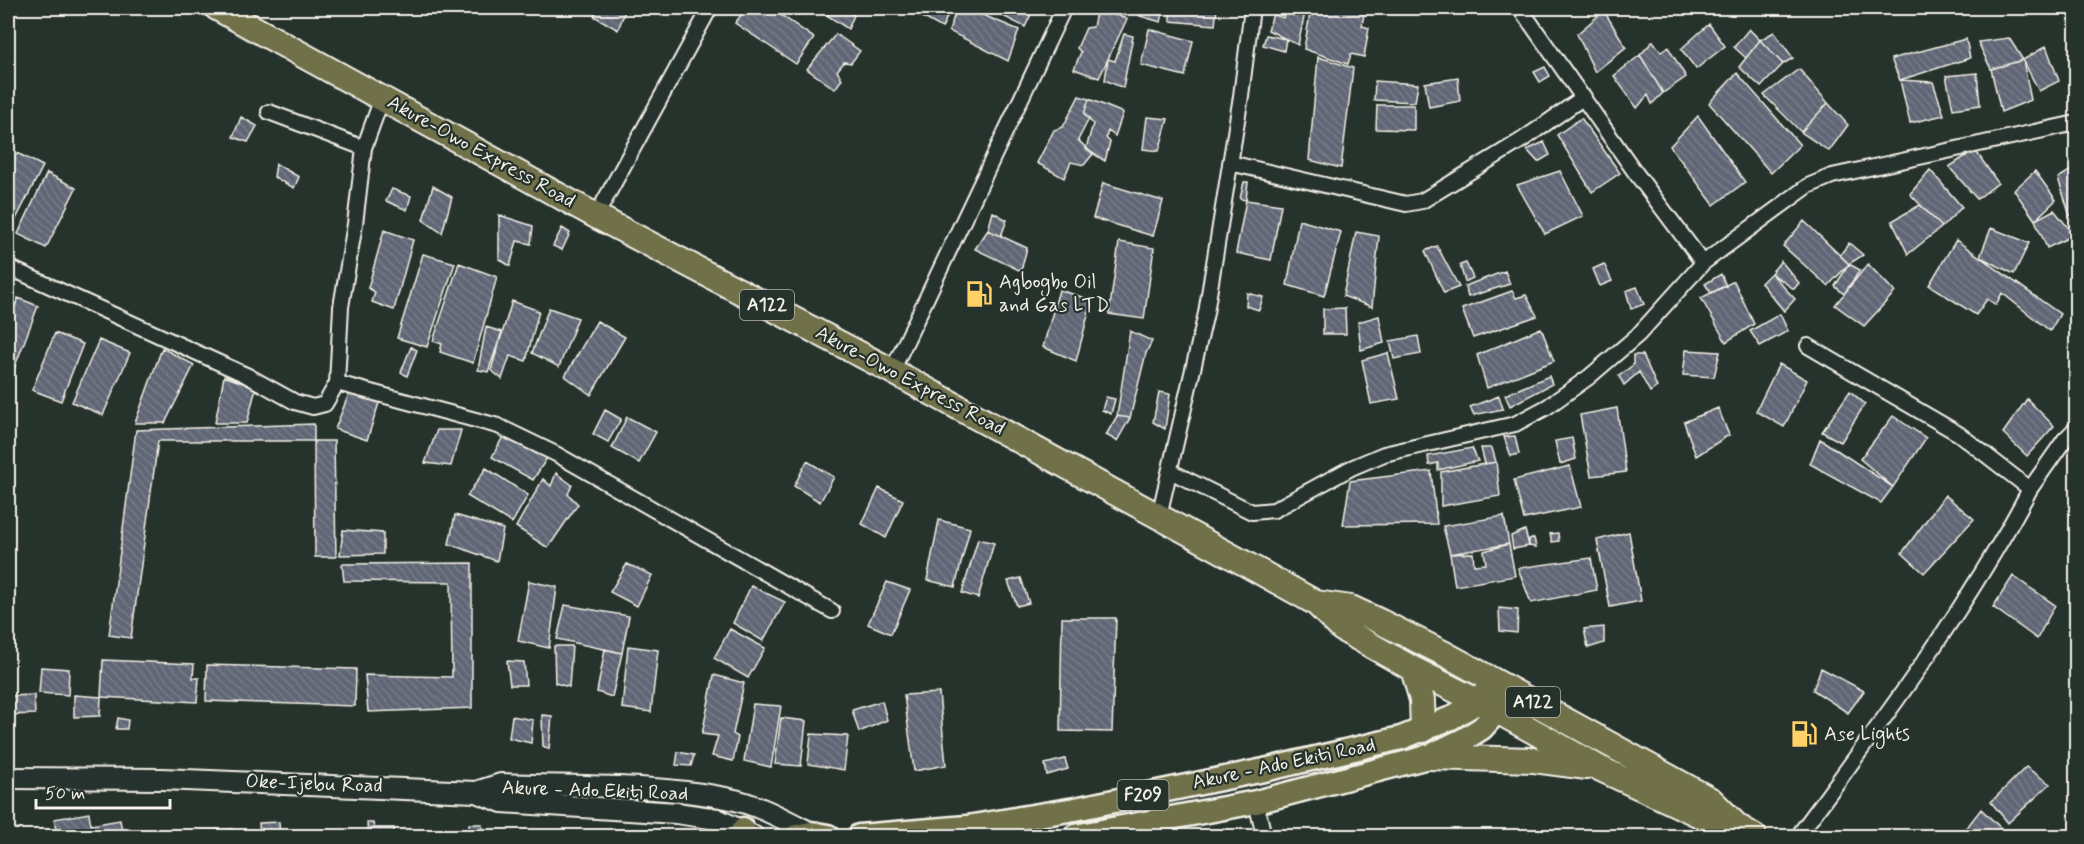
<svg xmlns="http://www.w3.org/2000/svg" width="2084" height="844" viewBox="0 0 2084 844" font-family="Mynerve,sans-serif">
<defs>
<pattern id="building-back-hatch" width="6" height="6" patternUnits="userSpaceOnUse" patternTransform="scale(1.5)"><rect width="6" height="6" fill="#606674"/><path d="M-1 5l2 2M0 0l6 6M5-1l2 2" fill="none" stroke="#777c88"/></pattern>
</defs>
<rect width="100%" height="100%" fill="#26332d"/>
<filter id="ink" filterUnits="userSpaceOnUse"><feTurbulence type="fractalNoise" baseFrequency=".0167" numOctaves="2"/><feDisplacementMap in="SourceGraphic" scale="12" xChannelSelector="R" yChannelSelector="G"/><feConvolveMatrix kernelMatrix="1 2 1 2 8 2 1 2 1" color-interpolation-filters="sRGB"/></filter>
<g filter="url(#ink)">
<path fill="url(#building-back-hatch)" stroke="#f4f1e8" stroke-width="1.5" d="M599,8H626L618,30L594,16Z
M734,8H771L814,38L796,64L735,23L742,14Z
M816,8H851L848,12L854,15L848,29Z
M906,8H951L942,28Z
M957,8H966L1019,30L1008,61L949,31Z
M987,8H1034L1025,27Z
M1097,8L1127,19L1099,78L1074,69L1081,52L1077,48L1086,28L1093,27Z
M1143,8H1164L1161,22L1140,16Z
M1170,8H1217L1215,25L1170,21Z
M1286,8H1306L1298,45L1268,30L1273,14L1283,18Z
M1311,8H1365L1362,26L1369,28L1364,57L1351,54L1348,64L1304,49Z
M1604,11L1626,47L1595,72L1577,34Z
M1709,24L1725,46L1696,69L1681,49Z
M1149,29L1193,41L1185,76L1141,65Z
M1749,29L1760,40L1746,58L1734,47Z
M1774,32L1793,58L1783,64L1760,40Z
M836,34L860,51L851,63L844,62L837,71L842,79L835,89L807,69Z
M1124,34L1133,36L1123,88L1105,80L1108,59L1115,61Z
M1266,35L1286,39L1284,51L1263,45Z
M2009,38L2023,60L1991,69L1978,42Z
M1966,39L1970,58L1900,80L1891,59Z
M1760,40L1783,64L1761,87L1739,67Z
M1653,41L1661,52L1668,47L1686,77L1663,93L1640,55Z
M2046,46L2059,81L2039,91L2023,60Z
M1640,55L1663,93L1652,104L1648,95L1637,108L1614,76Z
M1318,57L1353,68L1341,168L1309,160Z
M2023,60L2031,100L2001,112L1991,69Z
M8,65L13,68L8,81Z
M1545,67L1550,76L1540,82L1534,72Z
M1799,69L1828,103L1801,132L1764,95Z
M1737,73L1800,145L1771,173L1709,103Z
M1977,73L1980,105L1953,109L1946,76Z
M1458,78L1460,101L1429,107L1425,83Z
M1900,80L1933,82L1944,115L1910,123Z
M1375,81L1418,84L1415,102L1374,100Z
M1079,96L1089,99L1084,114L1089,119L1078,140L1093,154L1084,165L1071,162L1064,178L1037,163L1054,130L1063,127Z
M1089,99L1123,113L1115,136L1108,131L1106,138L1110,142L1105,161L1086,149L1093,124L1084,114Z
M1828,103L1848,125L1829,151L1801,132Z
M1377,105H1414V130L1376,129Z
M1698,116L1745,182L1714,205L1670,146Z
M241,117L257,126L248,142L233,137Z
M1147,117L1168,119L1159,151L1143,149Z
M1581,118L1620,173L1592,192L1557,135Z
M1544,142L1550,155L1538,162L1527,150Z
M1975,150L1998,183L1977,199L1949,167Z
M17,153L43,166L11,229L8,227V172Z
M276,164L299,177L294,188L274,177Z
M2076,167V214L2070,216L2058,178Z
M1930,170L1962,207L1942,227L1910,194Z
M1560,171L1583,216L1545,234L1517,185Z
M2035,171L2056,200L2035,220L2014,190Z
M47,173L76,188L46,248L18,234Z
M1244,182H1248L1246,200L1240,199Z
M1103,183L1163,201L1153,236L1093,218Z
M433,186L452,197L442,233L423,220Z
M392,189L411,196L407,210L386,201Z
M1246,200L1281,205L1271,260L1236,253Z
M1920,205L1942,227L1908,254L1892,221Z
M2054,210L2074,235L2047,248L2035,220Z
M993,212L1007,220L1001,236L988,230Z
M499,215L533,226L531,244L517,241L510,266L499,259Z
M1299,220L1341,232L1324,296L1287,285Z
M1804,221L1849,264L1828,286L1783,246Z
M562,228L570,233L562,250L553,246Z
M1991,228L2029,243L2014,274L1980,257Z
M384,230L413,240L394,310L372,302L375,292L368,288Z
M988,230L1027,248L1021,271L975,249Z
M1356,232L1379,236L1372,307L1343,296Z
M1956,240L2060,314L2050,331L2002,293L1996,305L1987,299L1976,315L1929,285Z
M1119,242L1154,248L1144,319L1109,314Z
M1849,243L1863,255L1849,264L1840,255Z
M1437,246L1459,287L1444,293L1425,251Z
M423,254L455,263L427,347L397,338Z
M1781,261L1799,283L1794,289L1771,273Z
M459,263L497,277L473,363L440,352L442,344L433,341Z
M1466,263L1473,278L1465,282L1460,265Z
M1604,264L1612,281L1600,286L1593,269Z
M1849,264L1860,270L1844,294L1835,286Z
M1868,264L1895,292L1864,326L1835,305Z
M1505,271L1510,284L1468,297L1465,286Z
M1771,273L1795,299L1784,311L1761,283Z
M1721,274L1726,286L1711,293L1705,284Z
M1734,281L1754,324L1726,342L1701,298Z
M1637,287L1644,304L1631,309L1626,291Z
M1059,290L1092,300L1076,361L1043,347Z
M1512,291L1516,298L1526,295L1537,316L1473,338L1462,309Z
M1247,293L1263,297L1259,310L1246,306Z
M18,298L38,306L12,374L8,372V325Z
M512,301L539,311L526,361L510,356L502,379L491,370Z
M549,308L578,318L559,367L532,353Z
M1345,308L1346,334H1323V309Z
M1780,314L1788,331L1760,346L1750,331Z
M1379,316L1384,343L1361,350L1358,322Z
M597,321L625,337L591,395L565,376Z
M486,327L502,332L488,372L478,370Z
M1541,328L1554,361L1487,388L1477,355Z
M1130,331L1152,341L1146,353L1130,418L1117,416Z
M55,333L83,344L61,401L32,390Z
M1418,336L1421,354L1394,359L1390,341Z
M99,340L130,353L103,415L72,402Z
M411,347L417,350L407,376L401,372Z
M162,348L194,365L165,423H135Z
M1686,350L1720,352L1714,377L1683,375Z
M1388,353L1399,399L1371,404L1362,360Z
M1633,355H1643L1657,387L1650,392L1639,372L1624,385L1619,376L1633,365Z
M1779,364L1807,380L1784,427L1756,411Z
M224,376L256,388L247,423H215Z
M1549,376L1552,384L1510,406L1505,395Z
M350,391L380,400L367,440L335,429Z
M1850,391L1865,404L1841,442L1822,432Z
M1159,392L1170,394L1165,429L1153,422Z
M1499,396L1503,409L1474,415L1470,407Z
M1106,397L1115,399L1111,414L1102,410Z
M2027,399L2054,426L2027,456L2003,433Z
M1617,408L1626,472L1591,476L1580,415Z
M1718,408L1729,435L1696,456L1684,422Z
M605,410L621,419L608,442L593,434Z
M1117,416L1130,418L1117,441L1106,435Z
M1893,416L1926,438L1893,487L1860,459Z
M627,417L656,432L639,463L612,448Z
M314,424V441H158L131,638L109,635L136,430Z
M437,430H461L451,466L425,463Z
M504,435L547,458L533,480L492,457Z
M1515,436L1519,454L1511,456L1504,437Z
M1572,438L1576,459L1560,464L1555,441Z
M1820,439L1893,487L1881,503L1810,464Z
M314,441H334L336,557H315Z
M1472,448L1478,461L1438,470V463L1429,465L1428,456Z
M1481,448H1492L1496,462L1485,464Z
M807,461L834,477L820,502L794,486Z
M1496,462L1500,496L1441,506V472Z
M1570,466L1581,507L1524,519L1514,480Z
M486,468L528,495L512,523L467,496Z
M1431,471L1437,524L1343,525L1350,481Z
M556,473L572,485L568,494L578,504L548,548L516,527L543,479L551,486Z
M879,488L903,500L886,538L862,524Z
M1945,495L1974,519L1924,573L1902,553Z
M455,515L503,529L497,561L449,544Z
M1504,516L1509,544L1450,554L1443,526Z
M939,520L970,528L955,587L927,580Z
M343,530L383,533V554L340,555Z
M1525,530L1529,546L1513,549L1511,536Z
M1629,532L1641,601L1610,607L1597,540Z
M1558,533L1559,541L1552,542L1550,534Z
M1534,538L1536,547L1529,546V539Z
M978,539L994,543L978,598L962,593Z
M1509,544L1515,576L1455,586L1450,554L1473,553L1474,565L1486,564L1484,551Z
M1591,558L1597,590L1531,603L1518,568Z
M472,563V708L368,712L365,675L452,677L451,582L344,581L342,564Z
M627,564L652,575L637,606L610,592Z
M2013,576L2055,605L2037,639L1993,607Z
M1021,578L1029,603L1017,606L1008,581Z
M529,581L557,587L549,648L518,641Z
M887,582L910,590L891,634L868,624Z
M751,586L785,602L763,641L733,623Z
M565,605L629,616L622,653L557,639Z
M1499,608L1518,610L1517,633L1500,631Z
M1062,618H1116L1112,732L1060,731Z
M1604,627V643L1588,648L1584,629Z
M730,629L765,648L748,678L714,658Z
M554,646H572L569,687L555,683Z
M628,646L658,650L651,712L622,708Z
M605,649L622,653L612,697L597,692Z
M103,660L194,664L193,678H199L197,702L101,697Z
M507,661L524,662L526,685H510Z
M207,665L356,669L355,706L206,701Z
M41,667L69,669L68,695L39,693Z
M1821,668L1864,691L1848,713L1813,690Z
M714,675L744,683L733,734L738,737L733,761L712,756L718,736L702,734Z
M939,693L946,765L914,771L904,695Z
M34,695L35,714L8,715V696Z
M74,695L101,697L100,716L74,717Z
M882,701L887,720L859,732L852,710Z
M753,704L781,706L771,767L744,761Z
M542,715L552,716L549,749L543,746Z
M512,716L533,720L531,743L509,738Z
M118,718L128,720L127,729H116Z
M781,718L806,721L801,766L775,764Z
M811,734L848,736L844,770L808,764Z
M678,752L694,755L691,766L676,765Z
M1065,759L1068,769L1047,775L1045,764Z
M2026,767L2050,784L2008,823L1991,802Z
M1981,809L2001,828L1995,836H1971L1964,831Z
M89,813L91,825L120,820L123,836H48L57,835L54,819Z
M279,822L280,836H260L259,823Z
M367,823H373L374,828H394V836H368Z
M469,824H482L483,836H470Z
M232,829L233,836H200L199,831Z
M188,834V836H157Z"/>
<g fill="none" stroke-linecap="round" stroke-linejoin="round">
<defs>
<path id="minor" d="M1520,8L1635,172L1703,263
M269,112L364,148
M1230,163L1406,204L1422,201L1522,140L1584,97
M596,216L710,8
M8,267L246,375L295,402L313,407L325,404L337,383L341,307L355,224L364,148L382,98
M892,371L1064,8
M337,383L498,426L556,454L832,611
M1170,471L1252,512L1274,510L1351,468L1384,454L1515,424L1547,407L1589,377L1638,335L1703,263L1808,186L1832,176L2076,123
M2030,489L2065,439L2076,428
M1159,516L1206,313L1241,96L1252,8
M1256,802L1264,836
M1798,836C1880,724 1965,612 2030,489L1959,434L1808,346"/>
<path id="secondary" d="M8,778L162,779L476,792L502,802L676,813L717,819L753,836
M476,792L501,784C575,787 653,784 726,798C757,804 784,819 811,833"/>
<path id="primary" d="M743,829L746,836
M796,836L811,833L828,836
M859,836L967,827L1075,809L1264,770L1401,738L1451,718L1478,702L1493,681
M1075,836L1256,802L1428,757L1463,740L1482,728L1509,698"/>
<path id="trunk" d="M217,8L596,216L892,371L1244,563L1316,603L1342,629L1413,669L1499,712L1601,769L1704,817L1737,826
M1316,603L1351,608L1381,622L1445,654L1711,800L1737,826L1754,836
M1413,669L1422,700L1423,730
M1428,757L1534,760L1587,767"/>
</defs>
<use href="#minor" stroke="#f4f1e8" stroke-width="18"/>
<use href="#secondary" stroke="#f4f1e8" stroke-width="24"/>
<use href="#primary" stroke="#f4f1e8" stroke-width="27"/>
<use href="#trunk" stroke="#f4f1e8" stroke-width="28"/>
<use href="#minor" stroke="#26332d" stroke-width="14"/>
<use href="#secondary" stroke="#26332d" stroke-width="20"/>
<use href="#primary" stroke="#6f704a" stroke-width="22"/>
<use href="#trunk" stroke="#6f704a" stroke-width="24"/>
</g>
</g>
<defs>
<symbol id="fuel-bare" viewBox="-9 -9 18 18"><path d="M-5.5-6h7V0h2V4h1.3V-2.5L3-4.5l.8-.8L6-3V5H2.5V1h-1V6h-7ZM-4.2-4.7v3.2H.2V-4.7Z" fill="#ffd166" stroke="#26332d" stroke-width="2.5" paint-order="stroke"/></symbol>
</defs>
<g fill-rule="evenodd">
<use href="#fuel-bare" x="960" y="275" width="38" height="38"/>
<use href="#fuel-bare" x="1785" y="715" width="38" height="38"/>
</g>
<g text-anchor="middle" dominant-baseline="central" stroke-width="4.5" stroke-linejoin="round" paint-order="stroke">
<g fill="#26332d" stroke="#b6b8b0" stroke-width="1.5">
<rect x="740" y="290" width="54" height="30" rx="4.5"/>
<rect x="1506" y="687" width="54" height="30" rx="4.5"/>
<rect x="1117.5" y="780" width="51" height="30" rx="4.5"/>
</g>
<g font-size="18" font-weight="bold" fill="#f4f1e8">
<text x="767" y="305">A122</text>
<text x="1533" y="702">A122</text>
<text x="1143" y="795">F209</text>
</g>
<g font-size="20" fill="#f4f1e8" stroke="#26332d">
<text transform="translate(481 152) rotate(29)">Akure-Owo Express Road</text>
<text transform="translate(910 381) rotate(28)">Akure-Owo Express Road</text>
<text transform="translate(1284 764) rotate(-12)">Akure - Ado Ekiti Road</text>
<text transform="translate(314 784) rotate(2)">Oke-Ijebu Road</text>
<text transform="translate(595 791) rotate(2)">Akure - Ado Ekiti Road</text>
</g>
<g font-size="20" fill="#f4f1e8" stroke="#26332d" text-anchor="start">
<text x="999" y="282">Agbogbo Oil<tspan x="999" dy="23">and Gas LTD</tspan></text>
<text x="1824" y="734">Ase Lights</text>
</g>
</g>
<rect width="2084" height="844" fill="none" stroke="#26332d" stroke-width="30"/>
<rect x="15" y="15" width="2054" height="814" fill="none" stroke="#f4f1e8" stroke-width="2" filter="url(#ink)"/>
<path d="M36 799v9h134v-9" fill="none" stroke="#f4f1e8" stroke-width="3"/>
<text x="45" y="799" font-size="18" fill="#f4f1e8" stroke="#26332d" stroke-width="4.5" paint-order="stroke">50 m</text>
</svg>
